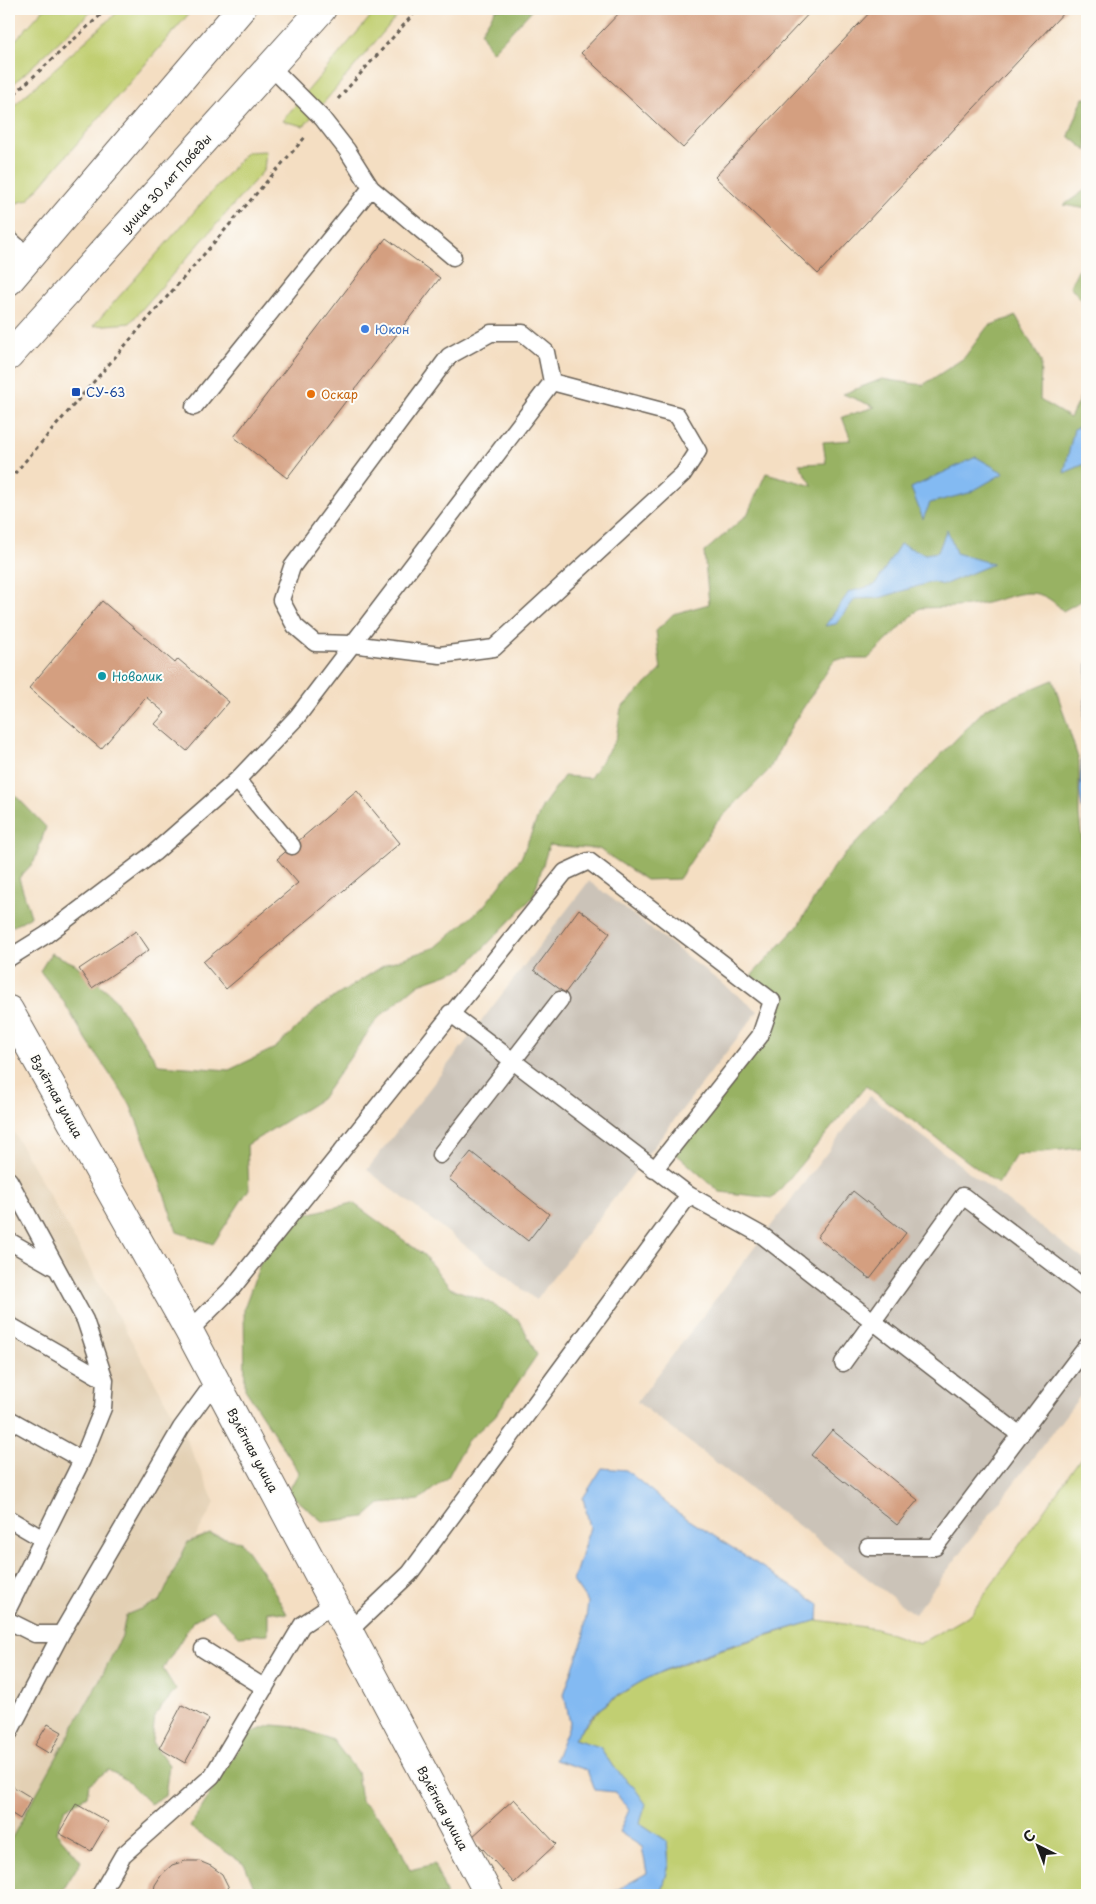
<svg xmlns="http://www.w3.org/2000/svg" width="1096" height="1904" viewBox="0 0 1096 1904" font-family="'Playpen Sans',sans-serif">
<rect width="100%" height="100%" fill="#fdfcf7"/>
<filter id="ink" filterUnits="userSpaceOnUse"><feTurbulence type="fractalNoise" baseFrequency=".02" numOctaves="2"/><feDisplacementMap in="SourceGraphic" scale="10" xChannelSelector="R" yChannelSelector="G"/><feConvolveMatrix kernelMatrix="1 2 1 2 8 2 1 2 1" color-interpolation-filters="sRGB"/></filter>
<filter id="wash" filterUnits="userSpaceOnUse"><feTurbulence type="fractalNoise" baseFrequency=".0096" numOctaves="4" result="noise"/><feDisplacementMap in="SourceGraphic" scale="20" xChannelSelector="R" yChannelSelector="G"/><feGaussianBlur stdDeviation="1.12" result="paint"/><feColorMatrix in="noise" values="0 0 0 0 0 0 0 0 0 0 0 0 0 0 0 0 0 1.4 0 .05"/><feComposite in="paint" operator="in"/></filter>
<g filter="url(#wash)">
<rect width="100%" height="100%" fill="#f4dec2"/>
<path fill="#e3d0b4" d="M9,1124L181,1428L215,1503L9,1856Z"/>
<path fill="#cbc3b8" d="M589,881L758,1011L536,1300L367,1170Z
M870,1096L1087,1262V1387L914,1614L637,1402Z"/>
<path fill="#c1cf72" stroke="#6e7647" d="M44,9H94L9,88V47Z
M121,9H193L28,200L9,205V110Z
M377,9H403L304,126L282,121Z
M266,151L264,170L130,323L93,326L247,152Z
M1087,1449V1895H661L669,1865L667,1841L640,1823L633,1786L613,1767L600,1747L574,1739L601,1708L648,1677L717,1651L818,1620L877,1629L919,1644L971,1614Z"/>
<path fill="#98b264" stroke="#5a6740" d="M496,9H533L492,52L481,32Z
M1083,98H1087V151L1069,136Z
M1087,187V209L1064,205L1085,190Z
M1087,252V302L1084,303L1070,286Z
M1016,316L1041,361L1040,400L1070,418L1087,383V588L1081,601L1063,611C1035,580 1015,597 982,604C962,608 940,607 920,608L868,659H835L792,725L769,770L716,823L679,879L646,880L599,849L549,845L533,897L464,968L419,984L378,1018L321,1099L247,1145L249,1189L213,1244L177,1232L157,1173L130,1104L87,1041L62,999L40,971L51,953L75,964L111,994L159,1065L229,1070L275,1048L319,1007L386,964L436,947L483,907L521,858L542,807L564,776L590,778L616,739L621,708L661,670L656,631L673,614L709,604L704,552L747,515L766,473L813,486L799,464L826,463L823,442L851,440L842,417L875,407L843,394L882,379L923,385L964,358L988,326Z
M1053,680L1079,761V815L1087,883V1147L1016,1155L998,1184L866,1086L773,1198L720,1192L674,1152L779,1010L751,976L798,926L833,867L986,708Z
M9,789L46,827L34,862L19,878L31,916L14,926L9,925Z
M353,1203L424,1255L450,1288L489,1302L520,1321L537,1355L495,1416L467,1441L448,1477L419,1500L380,1504L365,1517L323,1522L288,1492L299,1472L245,1389L244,1308L263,1256L302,1215Z
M210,1534L241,1542L269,1582L287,1614L268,1611V1634L239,1636L212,1610L193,1621L163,1669L176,1690L155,1715L152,1742L169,1765L165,1796L150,1804L125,1779L108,1770L89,1784L87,1796L65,1809L56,1832L81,1861L60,1895H9V1843L98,1683L122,1636L126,1615L160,1601L188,1542Z
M273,1725L297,1727L333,1740L357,1772L361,1801L393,1832L410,1870L434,1864L447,1895H257L245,1865L190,1827L247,1734Z"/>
<path fill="#83baf2" stroke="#506b87" d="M1087,423V463L1064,473L1074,429Z
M976,457L1004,473L969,493L930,503L923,519L911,488Z
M947,529L956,553L993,564L943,585L932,582L879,598L855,599L836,624L825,626L849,592L875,585L900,544L925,554L938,552Z
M1087,663V843L1080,792Z
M602,1468L626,1470L677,1512L819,1604L818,1620C745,1642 663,1660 602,1707C592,1715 583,1728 574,1739L600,1747L613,1767L633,1786L646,1804L640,1823L667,1841L669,1865L661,1895H608L647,1873L642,1847L619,1832L629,1810L615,1792L594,1790L587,1770L555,1760L570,1723L564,1694L583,1639L588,1603L573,1581L590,1527L583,1498Z"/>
<g id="blocks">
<path fill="#d49f80" d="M623,9H813L683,148L581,53Z
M873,9H1067L818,274L715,177Z
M386,238L440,278L287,478L234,437Z
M102,601L175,663L178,659L229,702L187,751L155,724L165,713L146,697L101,749L29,688Z
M357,791L400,843L226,989L203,962L298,883L277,859Z
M579,909L610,933L565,993L534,970Z
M136,931L149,950L92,988L79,969Z
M471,1152L549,1214L528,1241L449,1179Z
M853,1191L906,1233L870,1279L817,1237Z
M832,1430L918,1500L897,1525L811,1455Z
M182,1705L209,1719L185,1763L159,1748Z
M48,1724L62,1732L50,1754L35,1745Z
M9,1784L32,1798L20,1819L9,1812Z
M514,1799L556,1844L514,1883L472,1837Z
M76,1804L108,1822L91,1851L59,1833Z
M185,1861H199L211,1866L222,1874L228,1886L230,1895H153L155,1885L162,1874L172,1865Z"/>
</g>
</g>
<g filter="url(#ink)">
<use href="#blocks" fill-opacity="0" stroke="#686056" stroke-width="1"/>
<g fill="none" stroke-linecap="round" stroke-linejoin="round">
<defs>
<path id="lane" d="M271,67L322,118L347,150L371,188L453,257
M9,239L29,257
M194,407L371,188
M237,780L292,846
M9,958L46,935L154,853L237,780L297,717L552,382L546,352L523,333H491L449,356L292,567L281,600L295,626L315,643L351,644L440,655L494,648L683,474L698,451L677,415L552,382
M450,1013L689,1195L763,1236L1020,1435
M440,1155L560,1000
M9,1180L85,1320L105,1380L103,1408L82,1460L9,1607
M9,1241L56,1268
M9,1325L105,1380
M189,1331L233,1287L565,872L589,861L772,1001L760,1036L654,1170
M843,1363L963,1196L1087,1290
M9,1419L82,1460
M9,1519L43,1539
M868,1547H935L1087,1346
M9,1621L35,1634H61
M350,1630L410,1573L689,1195
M203,1649L265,1688
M9,1733L61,1634L181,1428L216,1380
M100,1895L123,1855L212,1776L302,1625L335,1603"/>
<path id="street" d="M9,1010L189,1331L489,1895"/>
<path id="secondary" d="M9,281L241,9
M9,356L322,9"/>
</defs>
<use href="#lane" stroke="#686056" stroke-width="19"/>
<use href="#street" stroke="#686056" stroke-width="30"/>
<use href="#secondary" stroke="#686056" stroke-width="30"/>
<path stroke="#686056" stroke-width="3" stroke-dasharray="4 4" stroke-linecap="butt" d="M9,99L107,9
M338,99L418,9
M9,480L306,136"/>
<use href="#lane" stroke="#fff" stroke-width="16"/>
<use href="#street" stroke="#fff" stroke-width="28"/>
<use href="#secondary" stroke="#fff" stroke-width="28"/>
</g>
</g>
<circle fill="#3f7fe0" stroke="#fdfcf7" stroke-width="2" cx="365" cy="329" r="5"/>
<rect fill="#1a4fb4" stroke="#fdfcf7" stroke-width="2" x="71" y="387" width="10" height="10" rx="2.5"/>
<circle fill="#e8710a" stroke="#fdfcf7" stroke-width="2" cx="311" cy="394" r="5"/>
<circle fill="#0f9aa8" stroke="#fdfcf7" stroke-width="2" cx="102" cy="676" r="5"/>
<g text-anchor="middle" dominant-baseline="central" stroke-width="4" stroke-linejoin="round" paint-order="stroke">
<g font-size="12" fill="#1c1c1c" stroke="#fdfcf7">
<text transform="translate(166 183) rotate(-48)">улица 30 лет Победы</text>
<text transform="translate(57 1096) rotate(61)">Взлётная улица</text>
<text transform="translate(253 1450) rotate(62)">Взлётная улица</text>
<text transform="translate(443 1808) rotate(62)">Взлётная улица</text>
</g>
<g font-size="12" fill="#366cbe" stroke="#fdfcf7" text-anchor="start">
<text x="375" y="329">Юкон</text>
</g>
<g font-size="12" fill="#164399" stroke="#fdfcf7" text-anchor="start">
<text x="86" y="392">СУ-63</text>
</g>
<g font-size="12" fill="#c56008" stroke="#fdfcf7" text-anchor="start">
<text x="321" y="394">Оскар</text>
</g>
<g font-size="12" fill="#0d838f" stroke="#fdfcf7" text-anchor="start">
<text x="112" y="676">Новолик</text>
</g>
</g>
<rect width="1096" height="1904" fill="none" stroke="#fdfcf7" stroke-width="30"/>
<g transform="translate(1038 1846) rotate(318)" stroke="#fdfcf7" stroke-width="4" paint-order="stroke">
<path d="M0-4L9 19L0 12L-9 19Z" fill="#1c1c1c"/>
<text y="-8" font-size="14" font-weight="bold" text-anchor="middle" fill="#1c1c1c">С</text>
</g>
</svg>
